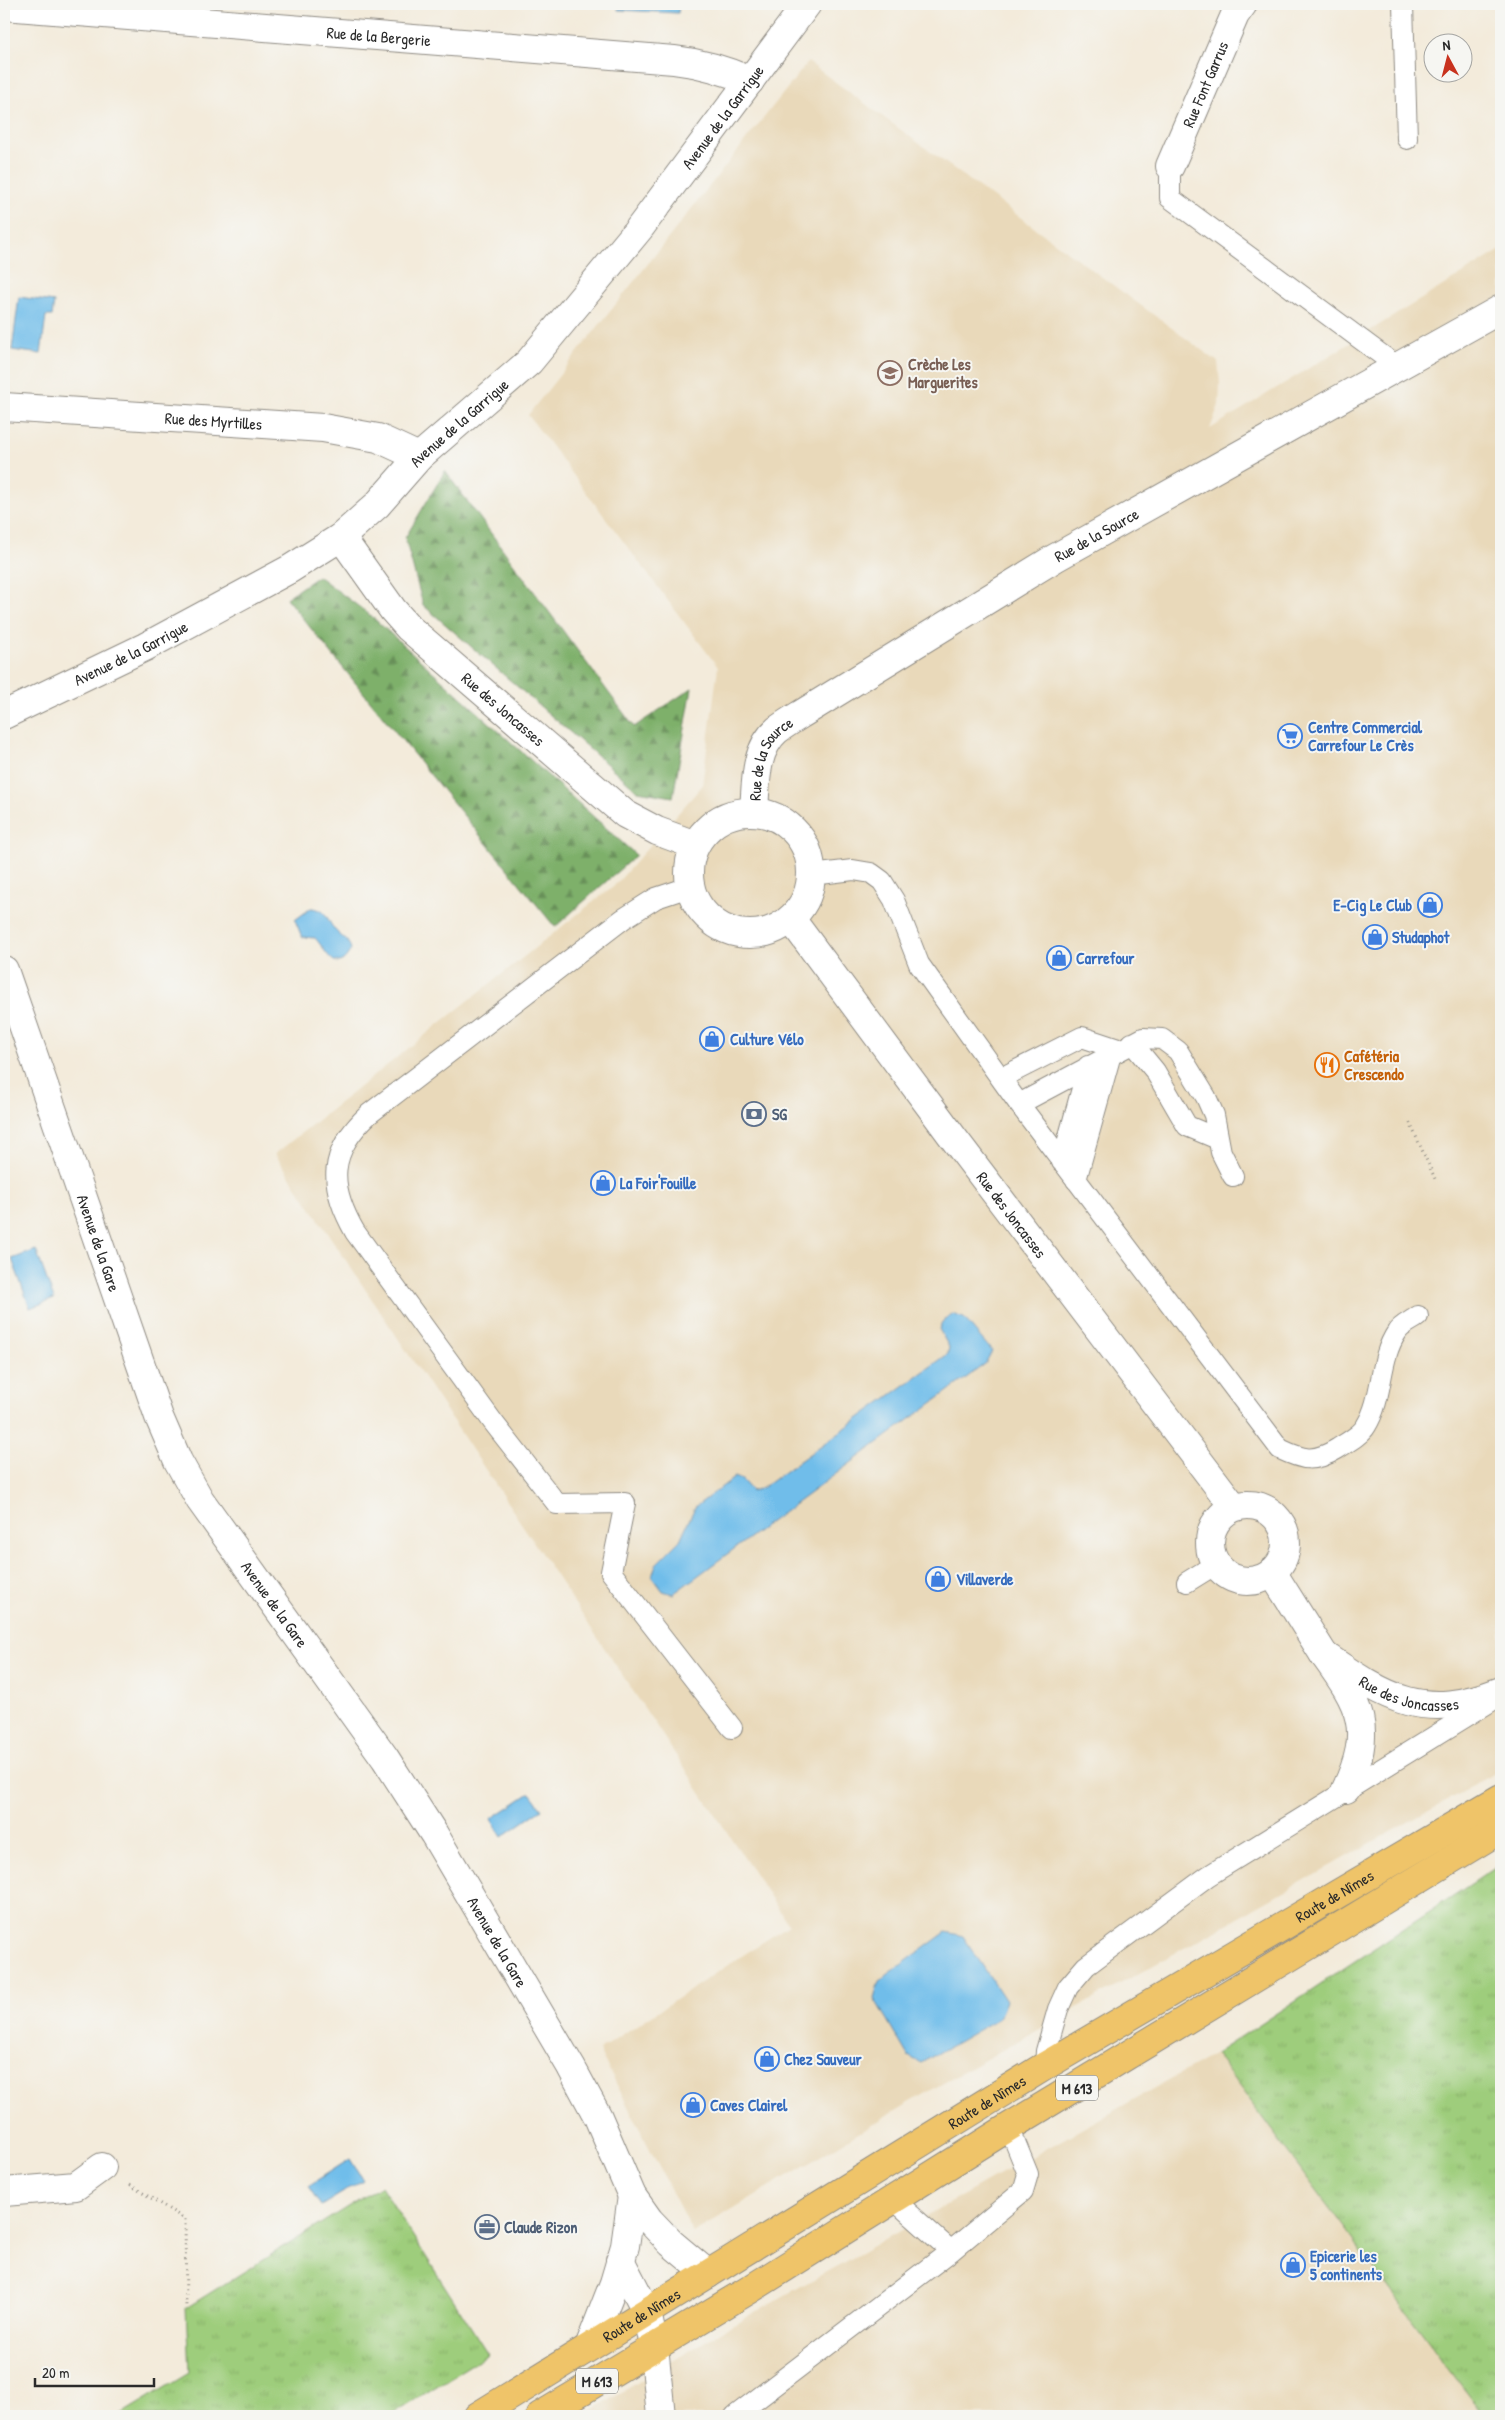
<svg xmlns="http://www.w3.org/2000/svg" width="1505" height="2420" viewBox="0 0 1505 2420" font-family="'Patrick Hand',sans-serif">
<defs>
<pattern id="grass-tufts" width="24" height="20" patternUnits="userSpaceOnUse" patternTransform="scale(1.25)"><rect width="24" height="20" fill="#9ecd7b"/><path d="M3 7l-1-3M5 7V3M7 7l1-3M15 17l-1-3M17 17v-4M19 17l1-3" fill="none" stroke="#88b06a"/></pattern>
<pattern id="forest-firs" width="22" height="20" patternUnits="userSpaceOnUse" patternTransform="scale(1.25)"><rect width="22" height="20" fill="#7eb06b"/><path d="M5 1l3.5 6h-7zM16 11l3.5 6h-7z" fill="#678f58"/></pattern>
</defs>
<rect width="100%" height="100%" fill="#f6f6f2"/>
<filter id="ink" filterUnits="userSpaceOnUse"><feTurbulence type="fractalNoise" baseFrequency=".02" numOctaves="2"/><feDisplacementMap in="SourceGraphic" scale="10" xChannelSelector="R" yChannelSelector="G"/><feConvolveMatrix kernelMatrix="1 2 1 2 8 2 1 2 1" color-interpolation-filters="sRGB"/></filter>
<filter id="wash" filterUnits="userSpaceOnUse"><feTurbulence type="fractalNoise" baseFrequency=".0096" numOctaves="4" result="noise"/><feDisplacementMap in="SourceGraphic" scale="20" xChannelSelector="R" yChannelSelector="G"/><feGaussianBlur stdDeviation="1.12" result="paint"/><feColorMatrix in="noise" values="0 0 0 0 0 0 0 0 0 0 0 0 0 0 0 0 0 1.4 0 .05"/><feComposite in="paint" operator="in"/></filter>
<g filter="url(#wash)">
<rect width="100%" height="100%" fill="#f3ebdb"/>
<path fill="#e9d9ba" d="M808,62L1218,362L1220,383L1219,405L1210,429L1501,250V1770L908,2103L693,2233L599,2050L789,1925L275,1154L617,883L702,786L718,667L528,415Z
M1215,2054L1484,2416H583L730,2326Z"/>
<path fill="url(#grass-tufts)" stroke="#647c53" d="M1501,1864V2416H1484L1215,2054Z
M381,2186L488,2354L389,2416H118L189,2373L186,2308Z"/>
<path fill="url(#forest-firs)" stroke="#546e4b" d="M445,471L634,727L692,688L673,797L638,791L423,605L405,538Z
M318,576L370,615L636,855L555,927L286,598Z"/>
<path fill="#70bdea" stroke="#4e748a" d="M619,4H679L678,13L618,10Z
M19,297L54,302L52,316H46L41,354L12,350Z
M311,908C329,909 326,921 336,931C342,938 348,939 351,949C336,979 326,949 315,938L302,937L295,920Z
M36,1250L54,1299L30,1308L12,1259Z
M952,1314L964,1318L992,1351L985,1364L673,1594L663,1591L652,1576L657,1563L680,1540L695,1507L735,1477L742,1480L752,1491L762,1488L948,1354L949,1347L939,1329L942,1322Z
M530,1793L542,1809L502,1837L491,1819Z
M946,1932L963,1936L1006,2001L999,2018L921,2063L908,2056L874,1998L879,1981Z
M350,2159L363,2180L321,2206L308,2186Z"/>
</g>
<g filter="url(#ink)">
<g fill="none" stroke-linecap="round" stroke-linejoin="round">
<defs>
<path id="service" d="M1403,4L1407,139
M1170,166V198L1398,367
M812,875L853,870L871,873L882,881L894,900L919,964L1019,1104L1280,1449C1303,1460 1314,1463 1337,1449C1346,1443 1361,1435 1366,1426C1384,1397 1378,1360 1397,1332C1401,1325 1412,1321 1418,1316
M689,887L656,898L623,919L369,1114C328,1152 328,1185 355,1232L493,1422L557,1504L625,1503L611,1572L732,1728
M1132,1043L1155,1071L1187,1126L1218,1139
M1001,1078L1082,1037L1118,1049
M1019,1104L1143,1038L1162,1039L1178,1051L1206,1097L1214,1115L1221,1152L1233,1176
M1062,1162L1088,1066
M1076,1180L1111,1054
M1187,1582L1216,1564
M1045,2066L1046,2051L1058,2009L1068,1987L1086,1966L1208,1876L1493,1700
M893,2199L951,2251
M735,2416L951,2251L1023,2191L1028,2174L1009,2127"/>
<g id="minor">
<path id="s1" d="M4,6L674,60C701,63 725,70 750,81"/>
<path id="s2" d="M1170,166L1235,15L1243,4"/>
<path id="s3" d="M4,407L323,428L378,438L419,457"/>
<path id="s4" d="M341,537L393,610L409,628L625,814L657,831L695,845"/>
<path id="s5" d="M4,715L145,647L290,569L341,537L377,505L419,457L529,362L639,229L807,4"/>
<circle cx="750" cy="873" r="61"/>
<path id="s6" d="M754,812C756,784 754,750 777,730C785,724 795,718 803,713L1055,558L1501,309"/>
<path id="s7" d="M791,919L955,1140L1234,1507"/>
<path id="s8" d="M4,970L159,1417L178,1461L200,1500L385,1758L434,1834L571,2067L598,2117L632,2196L649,2220L671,2243L708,2274"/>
<circle cx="1248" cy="1543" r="38"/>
<path d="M1272,1572L1324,1655"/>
<path id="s9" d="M1346,1789C1374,1729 1361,1706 1324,1655C1389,1700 1423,1721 1501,1691"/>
<path d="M4,2192L76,2186L102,2167"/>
<path d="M620,2260L647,2312L654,2346L661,2416"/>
<path d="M589,2347L614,2283L625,2246L632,2196"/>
</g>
<g id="primary">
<path id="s10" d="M478,2416L1045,2066L1501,1798"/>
<path d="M540,2416L749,2290L1009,2127L1501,1829"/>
</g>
</defs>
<use href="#service" stroke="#8f8b83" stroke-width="22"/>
<use href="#minor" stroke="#8f8b83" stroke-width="30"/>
<use href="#primary" stroke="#8f8b83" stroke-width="30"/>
<path stroke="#8f8b83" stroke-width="3" stroke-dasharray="1 4" stroke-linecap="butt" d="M1410,1123L1436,1181
M130,2185L185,2219L186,2308"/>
<use href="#service" stroke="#fff" stroke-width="20"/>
<use href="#minor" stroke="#fff" stroke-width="28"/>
<use href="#primary" stroke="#efc469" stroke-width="28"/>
</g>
</g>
<defs>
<symbol id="school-ring" viewBox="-11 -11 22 22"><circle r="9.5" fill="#f6f6f2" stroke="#8d6e63" stroke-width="1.5"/><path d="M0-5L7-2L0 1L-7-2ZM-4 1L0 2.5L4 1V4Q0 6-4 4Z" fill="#8d6e63"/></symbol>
<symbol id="supermarket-ring" viewBox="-11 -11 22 22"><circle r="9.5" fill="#f6f6f2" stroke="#3f7fe0" stroke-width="1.5"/><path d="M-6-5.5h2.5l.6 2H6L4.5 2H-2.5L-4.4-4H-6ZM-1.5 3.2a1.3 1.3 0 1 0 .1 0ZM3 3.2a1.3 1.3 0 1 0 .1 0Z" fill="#3f7fe0"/></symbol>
<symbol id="shop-ring" viewBox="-11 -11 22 22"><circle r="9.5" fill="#f6f6f2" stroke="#3f7fe0" stroke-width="1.5"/><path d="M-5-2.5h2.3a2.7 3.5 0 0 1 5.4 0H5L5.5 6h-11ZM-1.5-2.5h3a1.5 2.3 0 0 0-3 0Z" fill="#3f7fe0"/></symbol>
<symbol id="restaurant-ring" viewBox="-11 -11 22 22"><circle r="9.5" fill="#f6f6f2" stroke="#e8710a" stroke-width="1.5"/><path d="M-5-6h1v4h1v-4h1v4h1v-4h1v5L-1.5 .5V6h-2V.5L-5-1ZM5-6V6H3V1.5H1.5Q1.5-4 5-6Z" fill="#e8710a"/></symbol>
<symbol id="bank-ring" viewBox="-11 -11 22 22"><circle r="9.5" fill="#f6f6f2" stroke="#5c6f8a" stroke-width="1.5"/><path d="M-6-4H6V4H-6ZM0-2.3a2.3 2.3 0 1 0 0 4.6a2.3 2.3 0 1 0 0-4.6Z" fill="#5c6f8a"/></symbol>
<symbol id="office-ring" viewBox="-11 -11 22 22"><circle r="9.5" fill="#f6f6f2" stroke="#5c6f8a" stroke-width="1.5"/><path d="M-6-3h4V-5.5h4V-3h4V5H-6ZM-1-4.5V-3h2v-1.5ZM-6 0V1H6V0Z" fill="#5c6f8a"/></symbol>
</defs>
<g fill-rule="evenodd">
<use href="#school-ring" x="876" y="359" width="28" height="28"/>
<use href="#supermarket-ring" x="1276" y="722" width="28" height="28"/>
<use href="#shop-ring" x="1416" y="891" width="28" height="28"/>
<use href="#shop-ring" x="1361" y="923" width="28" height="28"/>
<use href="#shop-ring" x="1045" y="944" width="28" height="28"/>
<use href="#shop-ring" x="698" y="1025" width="28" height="28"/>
<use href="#restaurant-ring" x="1313" y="1051" width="28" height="28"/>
<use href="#bank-ring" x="740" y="1100" width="28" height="28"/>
<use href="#shop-ring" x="589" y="1169" width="28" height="28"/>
<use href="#shop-ring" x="924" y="1565" width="28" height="28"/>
<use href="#shop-ring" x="753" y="2045" width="28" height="28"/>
<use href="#shop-ring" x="679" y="2091" width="28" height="28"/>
<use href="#office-ring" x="473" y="2213" width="28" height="28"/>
<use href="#shop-ring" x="1279" y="2251" width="28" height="28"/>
</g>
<g text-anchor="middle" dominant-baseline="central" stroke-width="4" stroke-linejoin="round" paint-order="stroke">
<g fill="#f6f6f2" stroke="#686867" stroke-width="1">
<rect x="1056" y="2075.5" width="42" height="25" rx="4"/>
<rect x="576" y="2368.5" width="42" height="25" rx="4"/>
</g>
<g font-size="15" font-weight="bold" fill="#2b2b2b">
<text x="1077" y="2088">M 613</text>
<text x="597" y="2381">M 613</text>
</g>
<g font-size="16" fill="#2b2b2b" stroke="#f6f6f2">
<text stroke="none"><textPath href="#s1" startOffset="376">Rue de la Bergerie</textPath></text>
<text stroke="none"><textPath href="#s2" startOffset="89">Rue Font Garrus</textPath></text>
<text stroke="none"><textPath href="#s5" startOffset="951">Avenue de la Garrigue</textPath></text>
<text stroke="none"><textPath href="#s3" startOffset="210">Rue des Myrtilles</textPath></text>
<text stroke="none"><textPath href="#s5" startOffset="546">Avenue de la Garrigue</textPath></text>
<text stroke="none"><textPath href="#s6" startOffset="462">Rue de la Source</textPath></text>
<text stroke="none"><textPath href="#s5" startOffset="141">Avenue de la Garrigue</textPath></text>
<text stroke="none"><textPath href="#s4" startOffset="238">Rue des Joncasses</textPath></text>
<text stroke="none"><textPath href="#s6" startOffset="58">Rue de la Source</textPath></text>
<text stroke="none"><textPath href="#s7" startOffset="369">Rue des Joncasses</textPath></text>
<text stroke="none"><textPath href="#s8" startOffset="289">Avenue de la Gare</textPath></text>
<text stroke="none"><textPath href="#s8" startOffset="694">Avenue de la Gare</textPath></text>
<text stroke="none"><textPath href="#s9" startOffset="242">Rue des Joncasses</textPath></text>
<text stroke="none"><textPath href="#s10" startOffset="1002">Route de Nîmes</textPath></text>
<text stroke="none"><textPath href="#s8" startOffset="1099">Avenue de la Gare</textPath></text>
<text stroke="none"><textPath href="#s10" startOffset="598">Route de Nîmes</textPath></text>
<text stroke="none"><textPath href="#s10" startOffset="192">Route de Nîmes</textPath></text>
</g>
<g font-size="16" font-weight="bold" fill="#785e54" stroke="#f6f6f2" text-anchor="start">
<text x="908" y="364">Crèche Les<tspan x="908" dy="18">Marguerites</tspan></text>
</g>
<g font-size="16" font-weight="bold" fill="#366cbe" stroke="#f6f6f2" text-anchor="start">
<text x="1308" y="727">Centre Commercial<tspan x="1308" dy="18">Carrefour Le Crès</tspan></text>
<text x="1412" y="905" text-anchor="end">E-Cig Le Club</text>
<text x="1392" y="937">Studaphot</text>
<text x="1076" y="958">Carrefour</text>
<text x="730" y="1039">Culture Vélo</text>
<text x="620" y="1183">La Foir'Fouille</text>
<text x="956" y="1579">Villaverde</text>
<text x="784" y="2059">Chez Sauveur</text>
<text x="710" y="2105">Caves Clairel</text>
<text x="1310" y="2256">Epicerie les<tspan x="1310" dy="18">5 continents</tspan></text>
</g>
<g font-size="16" font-weight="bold" fill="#c56008" stroke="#f6f6f2" text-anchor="start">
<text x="1344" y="1056">Cafétéria<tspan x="1344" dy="18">Crescendo</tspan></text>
</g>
<g font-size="16" font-weight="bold" fill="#4e5e75" stroke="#f6f6f2" text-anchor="start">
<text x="772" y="1114">SG</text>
<text x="504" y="2227">Claude Rizon</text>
</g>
</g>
<rect width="1505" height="2420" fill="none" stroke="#f6f6f2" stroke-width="20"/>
<g transform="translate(1448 58) rotate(353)"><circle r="24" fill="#f6f6f2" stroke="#a5a5a2"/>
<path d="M0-4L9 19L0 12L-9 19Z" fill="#c8321e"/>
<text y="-8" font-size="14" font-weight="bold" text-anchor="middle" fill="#2b2b2b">N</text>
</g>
<path d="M35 2378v8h119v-8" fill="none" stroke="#2b2b2b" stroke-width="2.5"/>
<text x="42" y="2378" font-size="15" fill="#2b2b2b" stroke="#f6f6f2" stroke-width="4" paint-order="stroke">20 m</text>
</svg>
